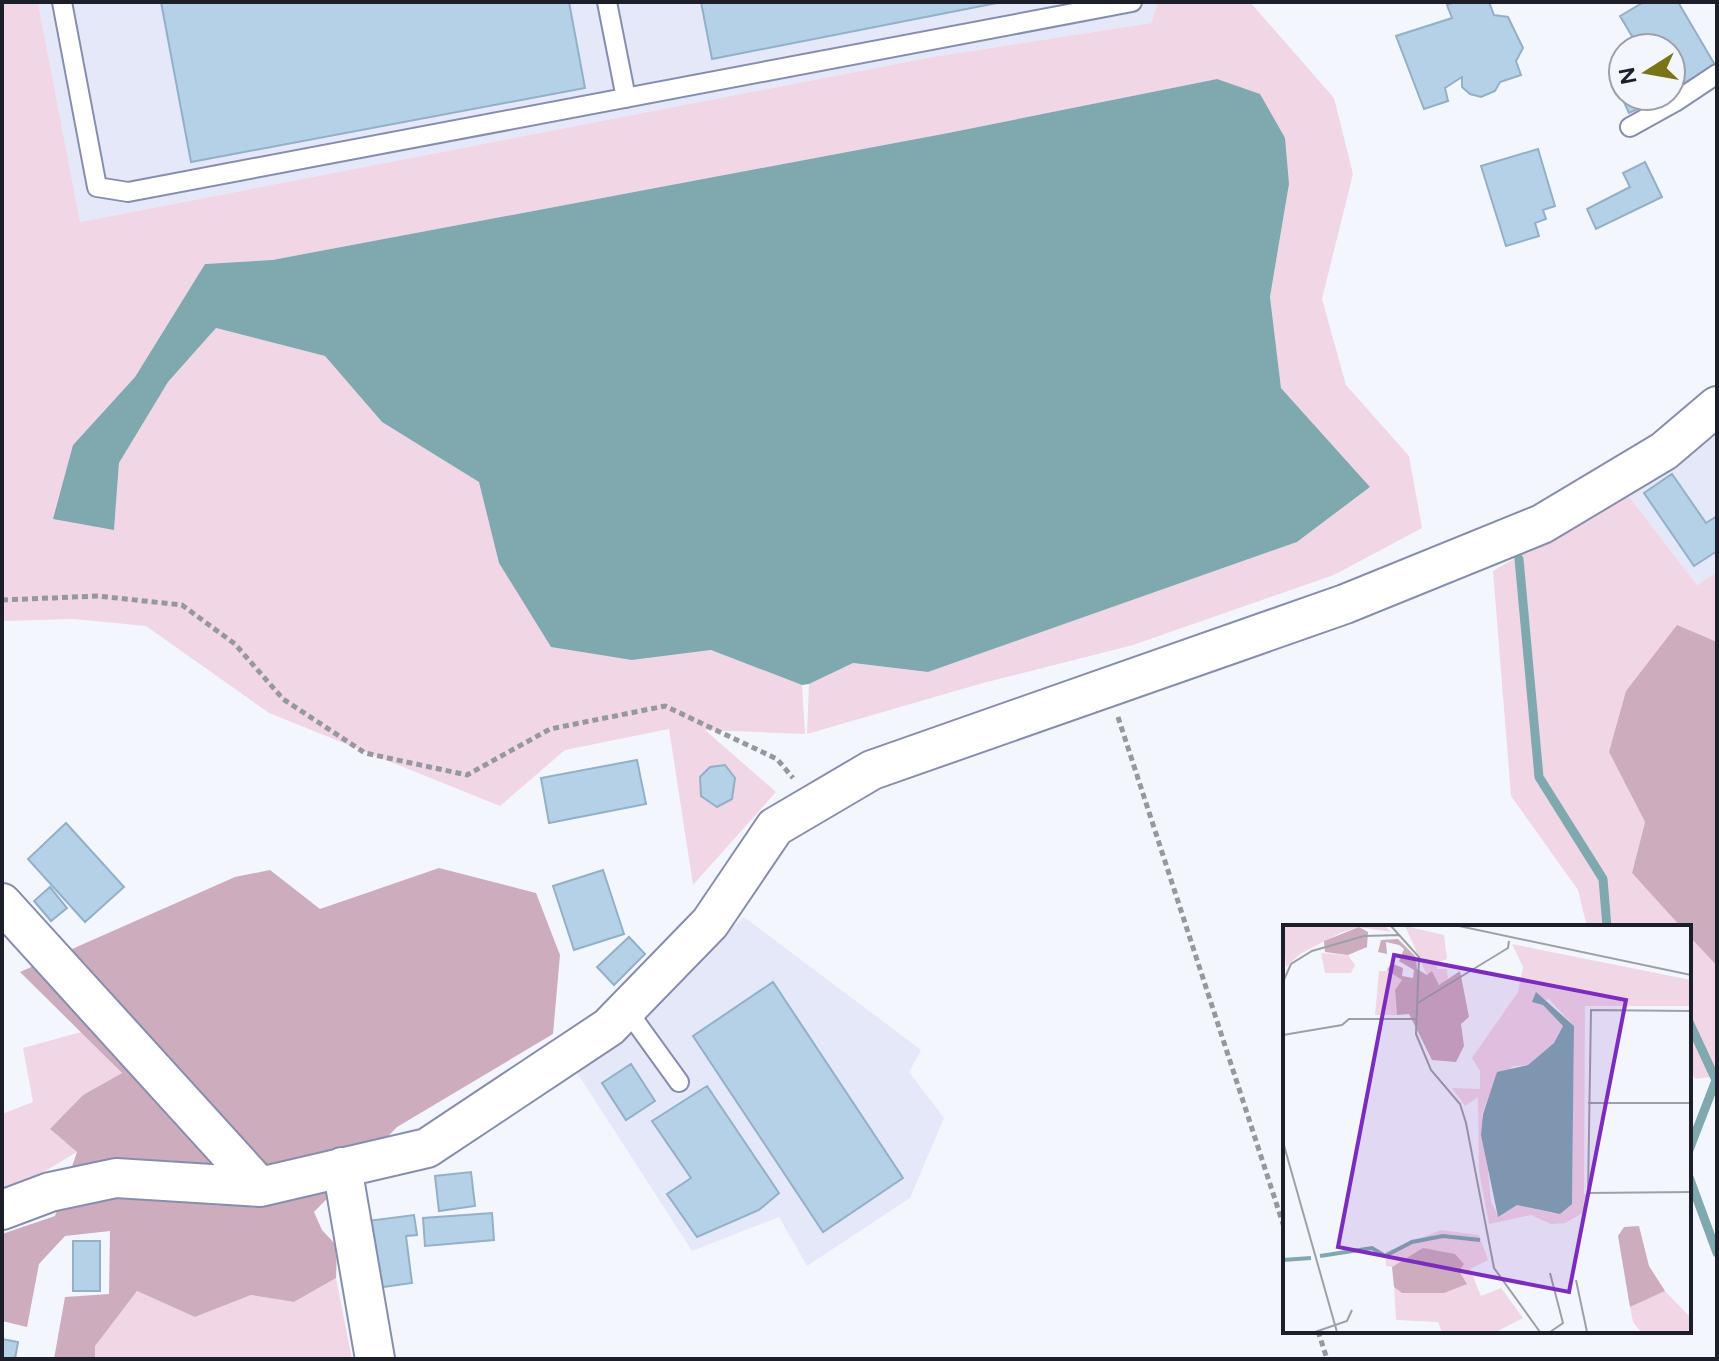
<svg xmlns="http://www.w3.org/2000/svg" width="1719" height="1361" viewBox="0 0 1719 1361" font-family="Figtree,sans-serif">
<rect width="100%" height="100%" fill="#f4f6fd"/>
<path fill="#e5e8f9" d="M38,2H1158L1151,23L932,57L80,222Z
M1717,428V572L1697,585L1627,494Z
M744,917L921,1050L909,1072L944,1118L910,1198L807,1266L779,1217L692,1251L574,1068Z"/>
<path fill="#f1d7e5" d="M2,2H38L80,222L932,57L1151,23L1158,2H1250L1334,98L1353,174L1322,299L1346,385L1409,456L1422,528L1334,575L1133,645L983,683L807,734L809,684L852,663L928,672L1297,542L1370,487L1281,388L1270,297L1289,184L1217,79L948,133L272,260L205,264L135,377L73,445L114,530L119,463L168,382L216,328L325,356L382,422L480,482L499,563L632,660L711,650L802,685L805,734L705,730L776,792L693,885L669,729L565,750L500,806L269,713L146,626L74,619L2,621Z
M1627,494L1697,585L1717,572V642L1676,626L1609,752L1645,822L1632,873L1681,927H1587L1578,890L1511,796L1493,571Z
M1689,936L1717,966V1076L1695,1079L1689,1066Z
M81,1032L122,1073L83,1095L51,1130L77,1152L2,1197V1114L33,1102L23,1048Z
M336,1278L352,1359H95L94,1346L137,1291L195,1317L251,1295L294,1302Z"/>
<path fill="#cdacbe" d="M1677,625L1717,642V966L1689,936V927H1681L1632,873L1645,822L1609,752L1626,691Z
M439,868L536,893L560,955L553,1034L397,1127L314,1212L322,1230L337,1246L336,1278L294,1302L251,1295L195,1317L137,1291L95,1346V1359H54L65,1297L109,1294L110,1231L65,1236L39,1264L27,1327L2,1321V1234L55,1216L77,1152L50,1129L83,1095L122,1073L20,972L235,877L270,870L320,909Z"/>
<path fill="#80a9af" d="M1217,79L1260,94L1285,138L1289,184L1270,297L1281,388L1370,487L1297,542L928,672L853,663L809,684L802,685L711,650L632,660L551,647L499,563L479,482L382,422L325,356L216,328L168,382L119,463L114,530L53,519L73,445L135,377L205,264L272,260L948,133Z"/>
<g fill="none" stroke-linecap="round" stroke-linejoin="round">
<path stroke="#80a9af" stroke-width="9" d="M1519,559L1539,777L1603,879L1607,927
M1689,1022L1716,1080L1689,1150
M1689,1177L1717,1253"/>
</g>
<path fill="#b4d1e8" stroke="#92b0c7" stroke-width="2" d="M161,2H569L585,88L191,162Z
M701,2H1002L712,59Z
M1454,2H1489L1494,15L1508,17L1523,48L1516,61L1521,75L1500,82L1495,91L1481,97L1470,94L1462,87V77L1445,88L1448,101L1424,109L1396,36L1452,18L1447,5Z
M1644,2H1678L1715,65L1671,91V48H1639L1620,16Z
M1621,96H1652L1655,101L1629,113Z
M1538,149L1555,206L1543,210L1546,219L1535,223L1539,236L1506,246L1481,166Z
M1645,162L1662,197L1596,229L1587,209L1630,187L1623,173Z
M1672,474L1706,523L1717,516V551L1694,566L1644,493Z
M637,760L646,804L549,823L541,778Z
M725,765L735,778L732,799L717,807L701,796L700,777L710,767Z
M66,823L124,887L85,922L28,859Z
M603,870L624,934L574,950L553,886Z
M50,887L67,908L51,921L34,901Z
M629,937L645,954L614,985L597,967Z
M773,982L903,1178L823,1232L693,1036Z
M631,1064L655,1101L626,1120L602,1083Z
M707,1086L779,1193L759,1210L697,1237L667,1194L691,1178L652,1121Z
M471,1172L475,1206L439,1211L435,1176Z
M492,1213L494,1240L425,1246L423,1218Z
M414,1215L417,1235L406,1236L412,1283L376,1288L367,1221Z
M73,1241H100V1291H73Z
M2,1339L18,1342L15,1359H2Z"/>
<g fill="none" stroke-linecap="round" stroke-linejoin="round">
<defs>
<path id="service" d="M62,2L97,187L128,192L1132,2
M607,2L626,98
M1630,127L1675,102L1717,74
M627,1010L679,1082"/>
<path id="minor" d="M2,903L260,1187
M342,1167L375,1359
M2,1210L50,1192L116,1178L260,1187L427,1148L609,1027L710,923L775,827L872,770L1345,604L1542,524L1664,451L1717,406"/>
</defs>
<use href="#service" stroke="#878ead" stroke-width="22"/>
<use href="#minor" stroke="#878ead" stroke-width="42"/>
<path stroke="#9698a1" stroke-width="5" stroke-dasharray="6 4" stroke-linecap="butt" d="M2,600L98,596L182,605L235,644L283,699L365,753L467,775L550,729L665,706L777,759L793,778
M1118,717L1285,1230
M1318,1331L1327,1359"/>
<use href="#service" stroke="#fff" stroke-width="18"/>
<use href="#minor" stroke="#fff" stroke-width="38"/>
</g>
<g transform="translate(1283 925)">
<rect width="408" height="408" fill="#f4f6fd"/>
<path d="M0,1H102L108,7L76,2L57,8L17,29L3,42ZM122,1L161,10L164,34L153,38L154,44H164L165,55L156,60L149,46L144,50ZM229,19L408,55V81H302L301,269L305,272L301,287L282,298L268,299L248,290L206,299L196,246L195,172L182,181L169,163L197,164V146L189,133L235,67L240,42ZM265,73L291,101L289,279L269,288L234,280L215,291L208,277L199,189L210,160L230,141L245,140L271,118L280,101L260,80ZM38,28L65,30L72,40L68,48H42ZM96,46H111L119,56L112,65L114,90H92ZM158,305L196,310L205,335L187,344L198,371L218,363L240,393L213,407H159L155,397L113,395L111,362L119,368L161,367L168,362L149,327L140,324L109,342L103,341V327ZM382,366L408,393V407H358L350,397L347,382Z" fill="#f1d7e5" fill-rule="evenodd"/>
<path d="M76,2L85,7L84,22L65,30L42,27L41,16ZM115,14L133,32L134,44L144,50L149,46L156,60L177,46L186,92L178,99L181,121L173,137L149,135L126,89L114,90L112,65L119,55L104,45L108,38L120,43L119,51L130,53L131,45L116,36L121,24L116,20L103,17L104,29L95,27L98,15ZM356,301L366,341L382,366L347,382L335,311L341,302ZM140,323L172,329L181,339L176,346L184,359L161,368H119L111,362L109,342Z" fill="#cdacbe"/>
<path d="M253,67L291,101L289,279L277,289L234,280L215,292L198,210L200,189L214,147L245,140L271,118L280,101L260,80L249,77Z" fill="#80a9af"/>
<path fill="none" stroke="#80a9af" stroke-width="4" d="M37,331L89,323L102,331L129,317L160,311L197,315M0,335L28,333"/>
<path fill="none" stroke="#9ea0a9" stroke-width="2" d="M108,1L136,32L133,109L148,145L177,179L183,198L211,343L257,407M176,1L408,50M0,57L8,39L29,26L81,11L117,10M133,79L225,23L226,16M408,86L308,85L305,268L408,267M0,110L59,100L66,94H133M305,178H408M0,217L54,407M293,355L304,407M32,407L64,396L69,385M267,407L280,398L267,348"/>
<path fill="#7b2cbf" fill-opacity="0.15" stroke="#7b2cbf" stroke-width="4" d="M111,30L343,75L286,367L55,322Z"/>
<rect width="408" height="408" fill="none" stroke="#1c1e2a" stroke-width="4"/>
</g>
<rect width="1719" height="1361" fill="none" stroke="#1c1e2a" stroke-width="8"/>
<g transform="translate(1647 72) rotate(259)"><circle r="38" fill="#f4f6fd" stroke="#9ea0a9" stroke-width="2"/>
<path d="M0-6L14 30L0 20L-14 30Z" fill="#787417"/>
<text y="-12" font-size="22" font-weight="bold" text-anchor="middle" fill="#1c1e2a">N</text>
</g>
</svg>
